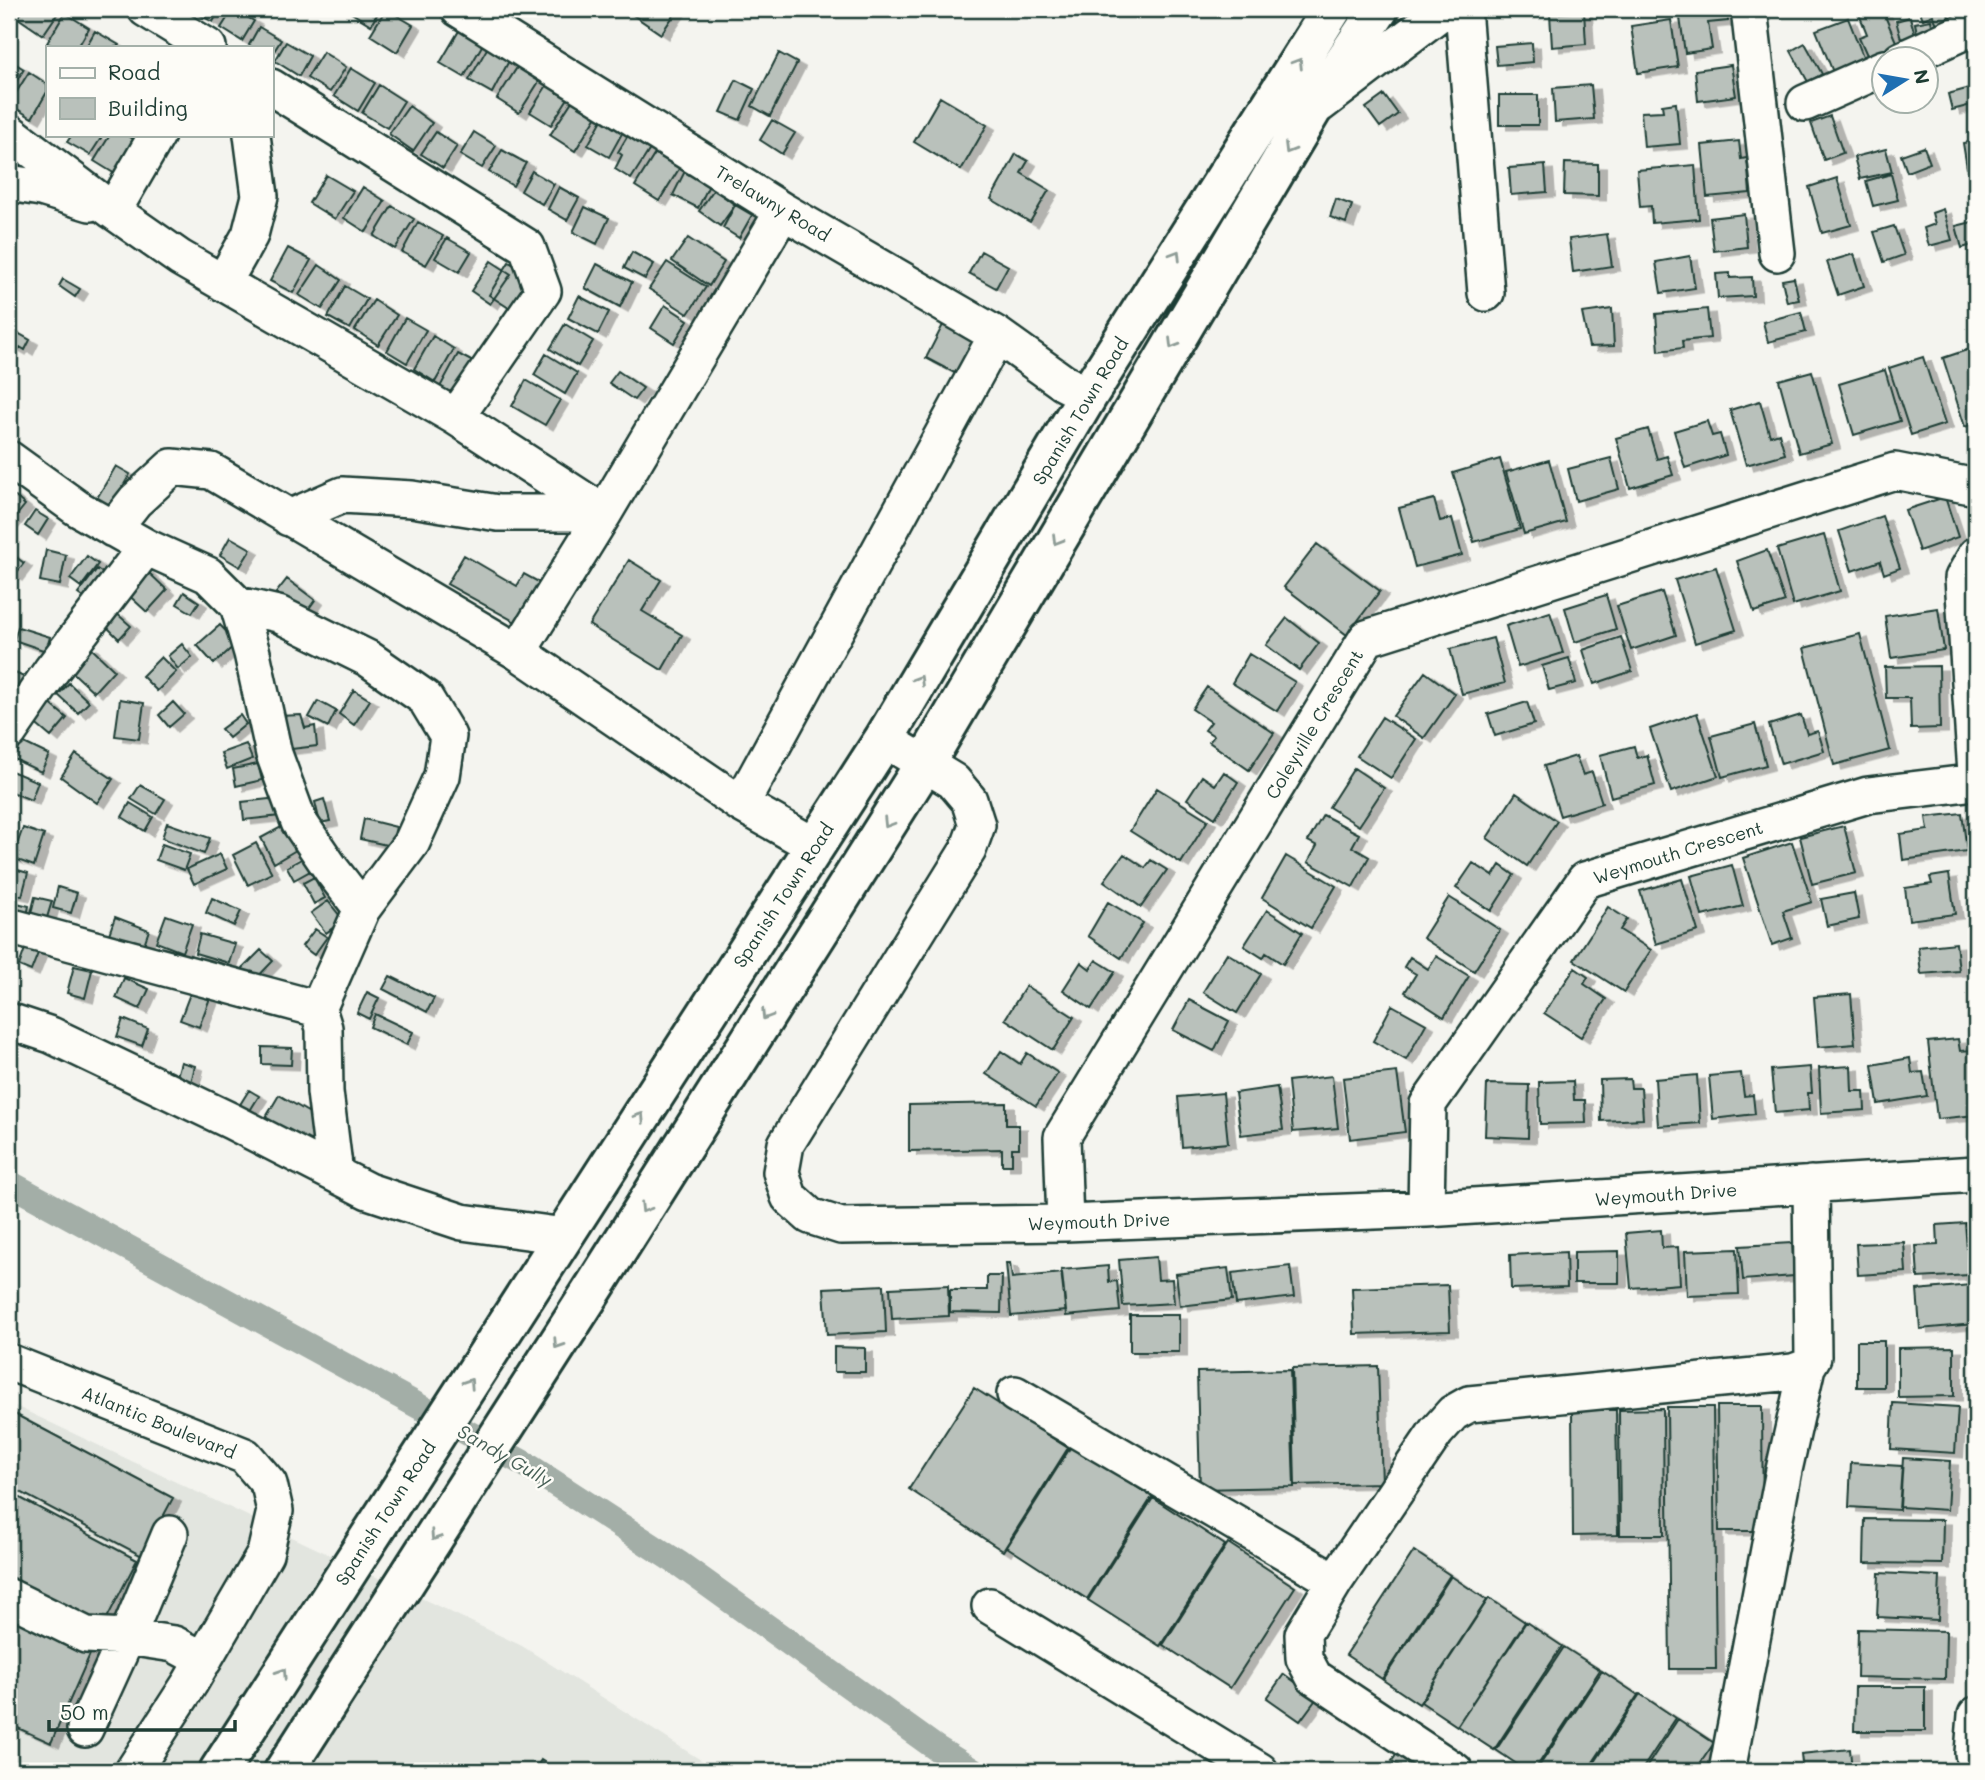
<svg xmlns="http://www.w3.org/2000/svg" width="1985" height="1780" viewBox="0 0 1985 1780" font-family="Mali,sans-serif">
<defs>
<filter id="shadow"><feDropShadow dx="8" dy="4.5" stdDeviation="0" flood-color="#0004"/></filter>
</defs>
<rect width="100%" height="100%" fill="#f4f4ef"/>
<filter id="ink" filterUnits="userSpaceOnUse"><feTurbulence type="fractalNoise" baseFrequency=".0143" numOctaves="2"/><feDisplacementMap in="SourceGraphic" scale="14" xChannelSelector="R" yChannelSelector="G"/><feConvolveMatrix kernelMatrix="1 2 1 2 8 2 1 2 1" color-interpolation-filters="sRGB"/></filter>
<g filter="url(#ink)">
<path fill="#e2e5df" d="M9,1403L522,1646L718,1771H9Z"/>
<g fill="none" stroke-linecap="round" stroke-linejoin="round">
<path stroke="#a3aea7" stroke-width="26" d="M9,1183L525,1464L681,1565L936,1748L973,1771"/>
</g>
<path fill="#b9c1bb" stroke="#1f3d34" stroke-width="2" filter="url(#shadow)" d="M24,9H58L60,10L43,35L18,18Z
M189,9H220L213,22Z
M233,9L254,21L242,41L221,28Z
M352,9H376L379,11L371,25L350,12Z
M386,9L413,25L397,52L370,35Z
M633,9H678L661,34L630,13Z
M1692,9H1727L1728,21L1708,23L1712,49L1685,53L1679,11Z
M1871,9H1882L1897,44L1877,53L1870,62L1859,37L1867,34L1859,14Z
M1919,9H1946L1953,26L1940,31L1933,15L1923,19Z
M1584,11L1586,44L1552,47L1550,14Z
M65,13L89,28L78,47H55L47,43Z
M1910,17L1915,35L1901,39L1896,21Z
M1848,18L1866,64L1835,77L1816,30Z
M1671,20L1678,67L1638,73L1631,26Z
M1931,20L1933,30L1917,33L1915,23Z
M259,27L281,40L271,56V47H252L249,45Z
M460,29L483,44L464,77L440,63Z
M95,31L119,45L117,47H86Z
M286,42L310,56L299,76L275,61Z
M1532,43L1533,62L1497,65L1495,46Z
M1805,43L1822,74L1808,82L1791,51Z
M489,45L511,57L492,93L469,80Z
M323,52L346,67L330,92L307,78Z
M779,53L797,63L770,116L752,106Z
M9,60L24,69L9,93Z
M1731,65L1736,96L1698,101L1695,70Z
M518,66L540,80L519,113L497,99Z
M351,68L375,83L358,111L334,96Z
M29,72L47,84V92L32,118L9,104Z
M736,80L754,89L740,120L721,112Z
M549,82L570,95L551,125L530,112Z
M379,85L404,101L387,128L362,113Z
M1591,85L1594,119L1555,122L1553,88Z
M1970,88L1975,104L1952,110L1948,94Z
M1384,95L1398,114L1380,127L1366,108Z
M1499,95H1538V125H1499Z
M940,97L987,125L961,170L914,142Z
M574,98L598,114L575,151L550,135Z
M1676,103L1680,144L1644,147L1641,112L1663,111L1662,105Z
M409,106L432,123L413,151L389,134Z
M604,116L625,128L609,157L588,145Z
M1830,116L1843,153L1824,160L1811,123Z
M772,120L795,133L782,154L760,140Z
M436,132L457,146L443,168L421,154Z
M474,132L496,146L482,168L460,155Z
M630,132L652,146L631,179L615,169L622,155L618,152Z
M72,135H103L90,155L67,142Z
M110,135H127L141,144L120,177L94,161Z
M1739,141L1741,159L1747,158L1750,193L1707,197L1702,145Z
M1976,141V167L1967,168L1963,143Z
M1924,147L1930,163L1907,172L1901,155Z
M658,149L682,164L659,201L635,186Z
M1886,149L1892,172L1860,179L1854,157Z
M502,150L526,163L513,186L489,172Z
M1016,154L1028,161L1021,173L1049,190L1030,222L991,199Z
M1565,163L1598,164V196L1564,195Z
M1545,165L1547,192L1511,195L1509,168Z
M1695,165L1699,219L1652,223L1651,206L1640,207L1637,170Z
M532,171L554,184L542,204L521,191Z
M685,171L710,183L698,208L673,195Z
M1891,174L1898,200L1873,206L1866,181Z
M326,175L353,191L335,219L309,203Z
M1837,178L1851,225L1822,233L1809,187Z
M363,187L385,201L366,232L344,218Z
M559,187L579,198L567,220L548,209Z
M714,189L735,205L720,226L699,211Z
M1336,199L1352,205L1346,223L1330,217Z
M735,205L752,215L739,238L723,228Z
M392,206L414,219L395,249L374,236Z
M585,207L609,218L597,244L573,232Z
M1943,209L1952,240L1929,246L1924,228L1935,224L1932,213Z
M1744,214L1747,247L1714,251L1710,218Z
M1976,221V244L1962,248L1956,226Z
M418,222L443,236L426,265L402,252Z
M1894,226L1904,255L1884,262L1874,232Z
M1607,234L1612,266L1573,272L1569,239Z
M447,238L471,252L459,272L435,258Z
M688,238L724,262L709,286L672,261Z
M288,248L311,260L293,293L270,281Z
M981,251L1008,266L996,288L969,273Z
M632,252L654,264L645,279L624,268Z
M1854,254L1864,286L1838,295L1827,262Z
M1690,256L1695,288L1661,293L1656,262Z
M491,261L511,274L490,304L471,291Z
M509,262L532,277L512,310L489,295Z
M667,262L706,287L688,314L649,289Z
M597,264L632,282L620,307L585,288Z
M319,265L341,280L322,309L299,295Z
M1730,273V278L1752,277L1753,296L1718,298L1716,274Z
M1794,278L1799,300L1787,302L1782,280Z
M63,279L80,289L75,297L59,286Z
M345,286L367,299L350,329L328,317Z
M579,296L609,312L598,334L568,318Z
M374,300L397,315L378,345L355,330Z
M665,305L688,320L674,343L651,328Z
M1612,309L1614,346L1589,347L1582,313Z
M1707,309L1710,338L1682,341L1683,348L1659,351L1656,314Z
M1801,312L1806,332L1768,342L1763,322Z
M947,317L986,337L964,378L926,358Z
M405,318L426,330L407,363L387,351Z
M565,324L593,341L578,366L550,349Z
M9,328L30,340L25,350L20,347L18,350L9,345Z
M433,336L454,349L435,382L414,369Z
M1976,347V423L1965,427L1943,358Z
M458,354L479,365L462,399L440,387Z
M546,354L577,373L565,394L534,375Z
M1923,357L1945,424L1911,435L1889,368Z
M1885,370L1900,421L1854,435L1839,384Z
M618,371L643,388L634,400L609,383Z
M1812,371L1832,444L1799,453L1779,380Z
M526,380L560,400L545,425L512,406Z
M1760,401L1770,436L1779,433L1785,454L1746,465L1730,410Z
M1707,421L1712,436L1720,434L1726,455L1685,468L1674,431Z
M1648,429L1657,459L1667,456L1673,475L1630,488L1616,438Z
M1611,458L1619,489L1576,501L1568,469Z
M1500,459L1520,529L1474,542L1453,473Z
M1549,460L1566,522L1524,534L1506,472Z
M116,466L130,474L109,511L94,503Z
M12,494L25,505L9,525V499Z
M1945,497L1958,537L1919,551L1905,510Z
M1434,499L1440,521L1452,518L1462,555L1415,567L1399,508Z
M35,511L48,519L38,535L25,526Z
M1882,516L1900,568L1884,574L1880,561L1852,571L1839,531Z
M1824,535L1840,591L1793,605L1777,549Z
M230,537L251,549L240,567L220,555Z
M1317,544L1380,591L1347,635L1284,587Z
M46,550L66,555L60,585L40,581Z
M1767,550L1785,602L1754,612L1737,561Z
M10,553L24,563L14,576L9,572Z
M464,555L517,586L524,574L544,585L521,625L447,584Z
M87,556L98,564L81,587L70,579Z
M629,560L661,580L642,611L682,635L662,670L589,625Z
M1716,567L1736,630L1695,643L1675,580Z
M97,569L108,577L89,602L78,594Z
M145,569L167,590L147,612L124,591Z
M287,579L315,600L305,614L276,593Z
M184,592L199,602L192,613L177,604Z
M1662,592L1676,635L1631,650L1617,606Z
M1606,595L1616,629L1575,642L1565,608Z
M1938,608L1944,650L1891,658L1885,616Z
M115,612L131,626L119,639L104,624Z
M1550,612L1563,653L1518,667L1506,626Z
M1287,618L1319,643L1299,670L1266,645Z
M220,625L237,643L214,664L197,645Z
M18,627L50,637L46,651L14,640Z
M1860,634L1890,750L1834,765L1804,648Z
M1621,637L1632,671L1594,684L1583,650Z
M1493,638L1505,683L1462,694L1450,649Z
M182,644L192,657L178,669L168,656Z
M89,646L114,670L94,692L68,668Z
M1249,654L1295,682L1277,711L1232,683Z
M161,657L176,672L157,691L142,676Z
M1569,658L1576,683L1549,690L1542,666Z
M1939,666L1940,728L1911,729L1910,698H1886L1885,667Z
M9,670L30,680L21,698L9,691Z
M1425,672L1455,694L1424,738L1393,716Z
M69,683L89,702L78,713L58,695Z
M1207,687L1274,733L1249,770L1209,742L1214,736L1205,730L1211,722L1192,709Z
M354,690L370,700L354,725L339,714Z
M42,697L67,718L51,737L26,716Z
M120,699L144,703L139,739L115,736Z
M318,701L336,711L328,727L309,717Z
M173,702L184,714L169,727L159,715Z
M1527,702L1534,724L1495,736L1488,714Z
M1697,713L1718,776L1671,792L1650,729Z
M240,715L246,724L229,738L221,729Z
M301,715L305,728L315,726L317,746L283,750L278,716Z
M1801,715L1807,734L1818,731L1824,751L1781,764L1769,725Z
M1382,717L1416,739L1391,778L1357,756Z
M1755,724L1766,765L1722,777L1711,736Z
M22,742L49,755L41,772L14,759Z
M246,744L252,759L227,769L221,753Z
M1634,746L1637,758L1647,755L1655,785L1611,797L1600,755Z
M76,754L113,779L97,803L61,777Z
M1576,756L1583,775L1592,772L1602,803L1560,816L1544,766Z
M258,764L262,780L236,786L233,769Z
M1354,768L1384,788L1359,826L1329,807Z
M9,770L38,782L31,800L9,791Z
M1224,772L1238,782L1215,818L1187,799L1202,776L1215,785Z
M140,785L165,799L156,814L131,799Z
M1157,788L1208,820L1181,863L1130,831Z
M1516,793L1557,821L1527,866L1487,838Z
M278,798L280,816L244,820L242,802Z
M324,799L330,821L320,823L315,802Z
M130,803L153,817L145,831L122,817Z
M1962,813L1967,851L1903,860L1900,834L1928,830L1926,817Z
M1323,815L1359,834L1352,847L1369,857L1353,887L1308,862L1317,846L1308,841Z
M364,819L396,827L391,846L360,839Z
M167,823L210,838L204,854L162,838Z
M283,826L296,850L274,863L261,838Z
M1844,826L1856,873L1812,884L1800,837Z
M23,828L44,835L34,866L12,858Z
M1792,842L1812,902L1783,911L1792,938L1772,945L1743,858Z
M256,843L272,873L248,885L233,855Z
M162,844L190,854L184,870L156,860Z
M220,854L227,869L194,884L187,869Z
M1124,854L1145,868L1151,860L1167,870L1141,907L1104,881Z
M1286,856L1336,886L1311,928L1262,898Z
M303,858L310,871L294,880L287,867Z
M1473,863L1493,876L1500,865L1514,875L1491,911L1456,888Z
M1732,865L1743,906L1702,916L1691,876Z
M11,868L28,873L22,896L9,893Z
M1949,874L1955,914L1909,920L1905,888L1932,884L1930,877Z
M314,877L325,898L314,904L303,883Z
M1682,879L1698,931L1656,944L1640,891Z
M58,887L77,893L71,913L53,908Z
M1854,893L1859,919L1827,926L1821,899Z
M35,897L52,901L46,921L30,917Z
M1449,897L1500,930L1474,971L1423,938Z
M212,898L241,911L234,926L206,913Z
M9,901L29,906L25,925L9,921Z
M328,901L343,920L326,933L311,913Z
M1108,902L1143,923L1121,958L1088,936Z
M1608,907L1627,919L1620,930L1651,950L1624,992L1574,960Z
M1267,910L1302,933L1283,964L1266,953L1263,958L1244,946Z
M166,915L192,924L182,952L156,942Z
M115,917L149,930L142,950L108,937Z
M315,929L327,937L314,955L302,946Z
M200,934L235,944L229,963L195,953Z
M27,943L40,948L31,971L19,966Z
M1956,943L1959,971L1921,974L1918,947Z
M261,950L273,961L250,985L238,973Z
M1227,953L1261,974L1237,1013L1203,992Z
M1436,956L1469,976L1444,1017L1405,992L1416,974L1404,967L1410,957L1428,969Z
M1096,960L1115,972L1091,1009L1063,990L1081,962L1090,969Z
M74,966L92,970L85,998L67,993Z
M1575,968L1588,977L1584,984L1606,999L1581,1037L1544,1013Z
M390,976L434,998L427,1012L383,989Z
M124,978L149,989L140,1009L116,998Z
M1026,986L1074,1017L1053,1050L1005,1019Z
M191,991L210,998L199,1027L180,1020Z
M367,992L379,998L369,1019L357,1013Z
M1851,994L1855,1044L1818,1047L1814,997Z
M1189,1000L1229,1021L1214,1051L1173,1030Z
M1392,1005L1426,1024L1406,1060L1373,1041Z
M375,1014L413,1032L407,1045L370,1027Z
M123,1019L148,1029L142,1046L117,1037Z
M1958,1039L1960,1051L1972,1050L1976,1086V1115L1937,1119L1928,1042Z
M262,1047L292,1048L291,1065L262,1064Z
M1001,1051L1020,1064L1027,1053L1058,1073L1036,1106L986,1074Z
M1910,1058L1912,1073L1923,1072L1927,1096L1878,1104L1872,1065Z
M181,1062L195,1066L190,1087L175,1083Z
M1851,1066L1852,1091H1864L1865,1110L1821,1113L1819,1068Z
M1810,1067L1812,1093H1808L1809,1110L1775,1113L1771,1070Z
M1397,1072L1405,1132L1350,1139L1343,1078Z
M1741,1073L1744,1096L1753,1095L1755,1114L1713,1119L1709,1076Z
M1697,1075L1700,1123L1658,1126L1655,1079Z
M1332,1076L1338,1128L1293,1132L1288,1081Z
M1630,1079L1631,1088H1641L1643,1119L1601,1121L1600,1080Z
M1573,1081L1574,1100H1585L1586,1123L1540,1124L1539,1082Z
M1487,1084L1529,1085L1528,1138L1485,1136Z
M1277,1087L1283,1130L1241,1135L1235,1093Z
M249,1090L259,1096L246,1117L236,1111Z
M1223,1093L1228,1143L1182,1147L1178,1097Z
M279,1095L323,1121L305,1150L262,1124Z
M1006,1103V1125H1019V1148H1012V1165H1002V1149L909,1151V1105Z
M1965,1223L1969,1275L1918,1278L1916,1246L1938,1245L1937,1225Z
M1661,1230L1662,1248L1678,1247L1680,1284L1631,1288L1626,1233Z
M1904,1242L1906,1272L1858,1275L1856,1244Z
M1792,1243L1794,1276L1743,1280L1740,1246Z
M1737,1249L1739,1294L1687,1296L1685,1251Z
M1619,1251V1283H1574V1252Z
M1566,1252L1567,1287L1511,1289L1510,1255Z
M1156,1257L1158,1280L1172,1279L1174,1303L1123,1306L1119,1260Z
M1006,1263H1010L1012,1278L1062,1273L1066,1311L1011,1316Z
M1108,1266L1109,1282L1117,1281L1120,1311L1066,1316L1061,1270Z
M1290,1266L1294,1297L1236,1304L1232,1273Z
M1228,1268L1232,1300L1180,1306L1176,1274Z
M987,1276H1002L1001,1313L950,1312V1290H987Z
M884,1285L886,1332L827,1335L824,1288Z
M948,1285L949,1316L892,1319L890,1288Z
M1448,1285L1450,1331L1354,1334L1352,1288Z
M1970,1285L1974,1324L1920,1329L1917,1290Z
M1130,1315H1179V1352H1130Z
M1857,1341H1884V1387H1857Z
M834,1347L865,1348V1372H834Z
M1954,1347V1396L1898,1397V1348Z
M1378,1366L1382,1483L1295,1485L1292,1368Z
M1290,1370L1294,1487L1200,1489L1197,1372Z
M974,1388L1068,1448L1003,1551L909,1489Z
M1893,1403L1958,1407L1955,1453L1891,1449Z
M1717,1406H1762L1763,1531H1719Z
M1667,1407H1713L1716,1669H1670Z
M1663,1409L1664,1535H1620L1619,1410Z
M1572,1410H1616L1618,1535L1573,1536Z
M9,1411L173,1498L142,1556L9,1486Z
M1072,1445L1152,1497L1087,1599L1007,1547Z
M1903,1458L1950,1461L1947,1510L1900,1507Z
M1851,1463L1902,1466L1899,1510L1849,1507Z
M9,1492L137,1560L103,1626L9,1576Z
M1153,1498L1225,1545L1160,1646L1088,1600Z
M1865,1519L1943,1520L1942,1564L1864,1563Z
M1228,1543L1295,1587L1230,1688L1163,1645Z
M1414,1551L1450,1575L1382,1679L1346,1655Z
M1879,1573L1940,1576L1938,1620L1877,1617Z
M1451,1576L1487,1600L1419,1704L1383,1680Z
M1489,1598L1525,1622L1457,1726L1421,1702Z
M9,1605L95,1643L51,1743L9,1724Z
M1526,1622L1562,1646L1494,1750L1457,1726Z
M1858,1629L1946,1631L1945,1679L1857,1677Z
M1564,1647L1600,1670L1534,1771H1527L1496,1750Z
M1602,1671L1638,1695L1587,1771H1536Z
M1284,1674L1317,1698L1300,1721L1267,1698Z
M1855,1687H1925V1731H1854Z
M1640,1694L1676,1718L1641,1771H1589Z
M1678,1719L1714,1743L1695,1771H1644Z
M1404,1743L1439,1771H1407L1392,1761Z
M1850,1749L1852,1770L1803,1771L1801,1754Z
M541,1760L558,1771H534Z"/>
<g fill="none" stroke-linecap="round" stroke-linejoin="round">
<defs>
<path id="minor" d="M146,9L208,47
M459,9L783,211L997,335L1064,383L1088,395
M1463,9L1486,293
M1749,9L1777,253
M1901,60L1976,26
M271,87L527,247L543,291L456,417
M1805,103L1884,68
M1320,104L1445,9
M9,132L113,211
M157,135L113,211L180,258L456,417L604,513
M9,183L41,188L90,203
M223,283L250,235L260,196L252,135
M9,459L77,508L146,547L208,575L238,605L252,653L274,754L299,822L331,869L362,909
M289,518L342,495L412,499L498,513H604
M113,529L135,501L172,467L211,471L518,652L741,804L815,846
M1976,555L1963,578L1976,773
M238,605L278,614L369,659L425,698L448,736L442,776L412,842L362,909L318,1009L324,1028L325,1092L335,1174
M518,652L604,513L783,211
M9,732L51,671L146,547
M884,739L953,781L969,800L977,825L968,850L786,1144L781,1172L789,1197L810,1216L841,1226L1065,1223L1426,1209L1976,1174
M741,804L997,335
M16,928L318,1009
M9,1021L51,1035L231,1121L368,1191L462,1222L564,1236
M1426,1209L1428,1104L1585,880L1868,795L1976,782
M1065,1223L1062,1137L1367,638L1895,471L1976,487
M9,1362L245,1456L269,1484L275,1511L265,1554L190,1683L133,1771
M1015,1394L1335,1581
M9,1597L86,1635L127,1637L174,1644L204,1660
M990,1606L1260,1771
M1976,1715L1973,1753L1976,1770
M85,1729L127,1637L170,1534
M1455,1771L1314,1677L1304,1658L1303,1634L1335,1581L1436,1432L1453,1413L1469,1404L1793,1372L1807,1367L1813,1357L1811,1184
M1727,1771L1784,1470L1807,1367"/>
<path id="highway" d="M219,1771L884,739L1088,395L1332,9
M284,1771L595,1286L924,765L1311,111L1379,9"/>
</defs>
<use href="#minor" stroke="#1f3d34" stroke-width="40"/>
<use href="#highway" stroke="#1f3d34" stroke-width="44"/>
<use href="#minor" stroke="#fdfcf7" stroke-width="35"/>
<use href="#highway" stroke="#fdfcf7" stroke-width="38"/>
</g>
<defs><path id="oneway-chevron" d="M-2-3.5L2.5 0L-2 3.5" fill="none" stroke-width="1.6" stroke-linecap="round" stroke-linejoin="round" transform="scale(1.75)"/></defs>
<g stroke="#8e9c96">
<use href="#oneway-chevron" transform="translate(1298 63) rotate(-58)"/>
<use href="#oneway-chevron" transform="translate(1289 149) rotate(121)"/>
<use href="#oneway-chevron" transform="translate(1176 255) rotate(-58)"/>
<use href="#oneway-chevron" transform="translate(1173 344) rotate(121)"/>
<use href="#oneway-chevron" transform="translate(1057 540) rotate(121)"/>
<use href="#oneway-chevron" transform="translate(919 680) rotate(-59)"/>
<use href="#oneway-chevron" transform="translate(888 823) rotate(122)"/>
<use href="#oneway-chevron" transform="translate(766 1015) rotate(122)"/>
<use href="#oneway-chevron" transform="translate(640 1117) rotate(-57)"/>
<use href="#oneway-chevron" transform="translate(645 1208) rotate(122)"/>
<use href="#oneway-chevron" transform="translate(558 1344) rotate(123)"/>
<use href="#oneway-chevron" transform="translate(469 1383) rotate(-57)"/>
<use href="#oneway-chevron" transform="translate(435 1536) rotate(123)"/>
<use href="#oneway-chevron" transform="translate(282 1673) rotate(-57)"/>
</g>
</g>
<g text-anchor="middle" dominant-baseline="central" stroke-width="5" stroke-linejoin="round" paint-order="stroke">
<g font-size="18" fill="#1f3d34" stroke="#fdfcf7">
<text transform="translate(773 203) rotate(31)">Trelawny Road</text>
<text transform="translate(1080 411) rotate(-59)">Spanish Town Road</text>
<text transform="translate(1314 724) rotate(-59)">Coleyville Crescent</text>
<text transform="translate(1678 852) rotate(-17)">Weymouth Crescent</text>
<text transform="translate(783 895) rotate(-57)">Spanish Town Road</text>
<text transform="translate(1666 1194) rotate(-4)">Weymouth Drive</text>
<text transform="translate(1099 1221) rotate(-2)">Weymouth Drive</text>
<text transform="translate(159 1422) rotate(22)">Atlantic Boulevard</text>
<text transform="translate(385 1513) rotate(-57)">Spanish Town Road</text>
</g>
<g font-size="19" font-style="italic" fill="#475f56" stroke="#fdfcf7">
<text transform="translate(505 1455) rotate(30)">Sandy Gully</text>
</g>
</g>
<rect width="1985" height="1780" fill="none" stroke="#fdfcf7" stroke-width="35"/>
<rect x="18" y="18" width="1950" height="1745" fill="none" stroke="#1f3d34" stroke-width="2.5" filter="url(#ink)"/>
<rect x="46" y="46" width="228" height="91" fill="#fdfcf7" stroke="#a4b0a9" stroke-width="2"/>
<rect x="60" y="68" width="35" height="10" fill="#fdfcf7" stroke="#a4b0a9" stroke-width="2"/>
<text x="108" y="80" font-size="21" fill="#1f3d34">Road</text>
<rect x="60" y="98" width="35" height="21" fill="#b9c1bb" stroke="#a4b0a9" stroke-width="2"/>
<text x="108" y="116" font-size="21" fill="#1f3d34">Building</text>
<g transform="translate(1905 80) rotate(79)"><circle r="33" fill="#fdfcf7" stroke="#a4b0a9" stroke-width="2"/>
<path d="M0-5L12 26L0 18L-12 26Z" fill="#1f6fb2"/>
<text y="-10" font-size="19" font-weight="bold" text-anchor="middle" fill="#1f3d34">N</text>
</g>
<path d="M49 1720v10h186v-10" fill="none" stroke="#1f3d34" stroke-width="3.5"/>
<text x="60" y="1720" font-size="21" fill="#1f3d34" stroke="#fdfcf7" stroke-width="5" paint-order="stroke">50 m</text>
</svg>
